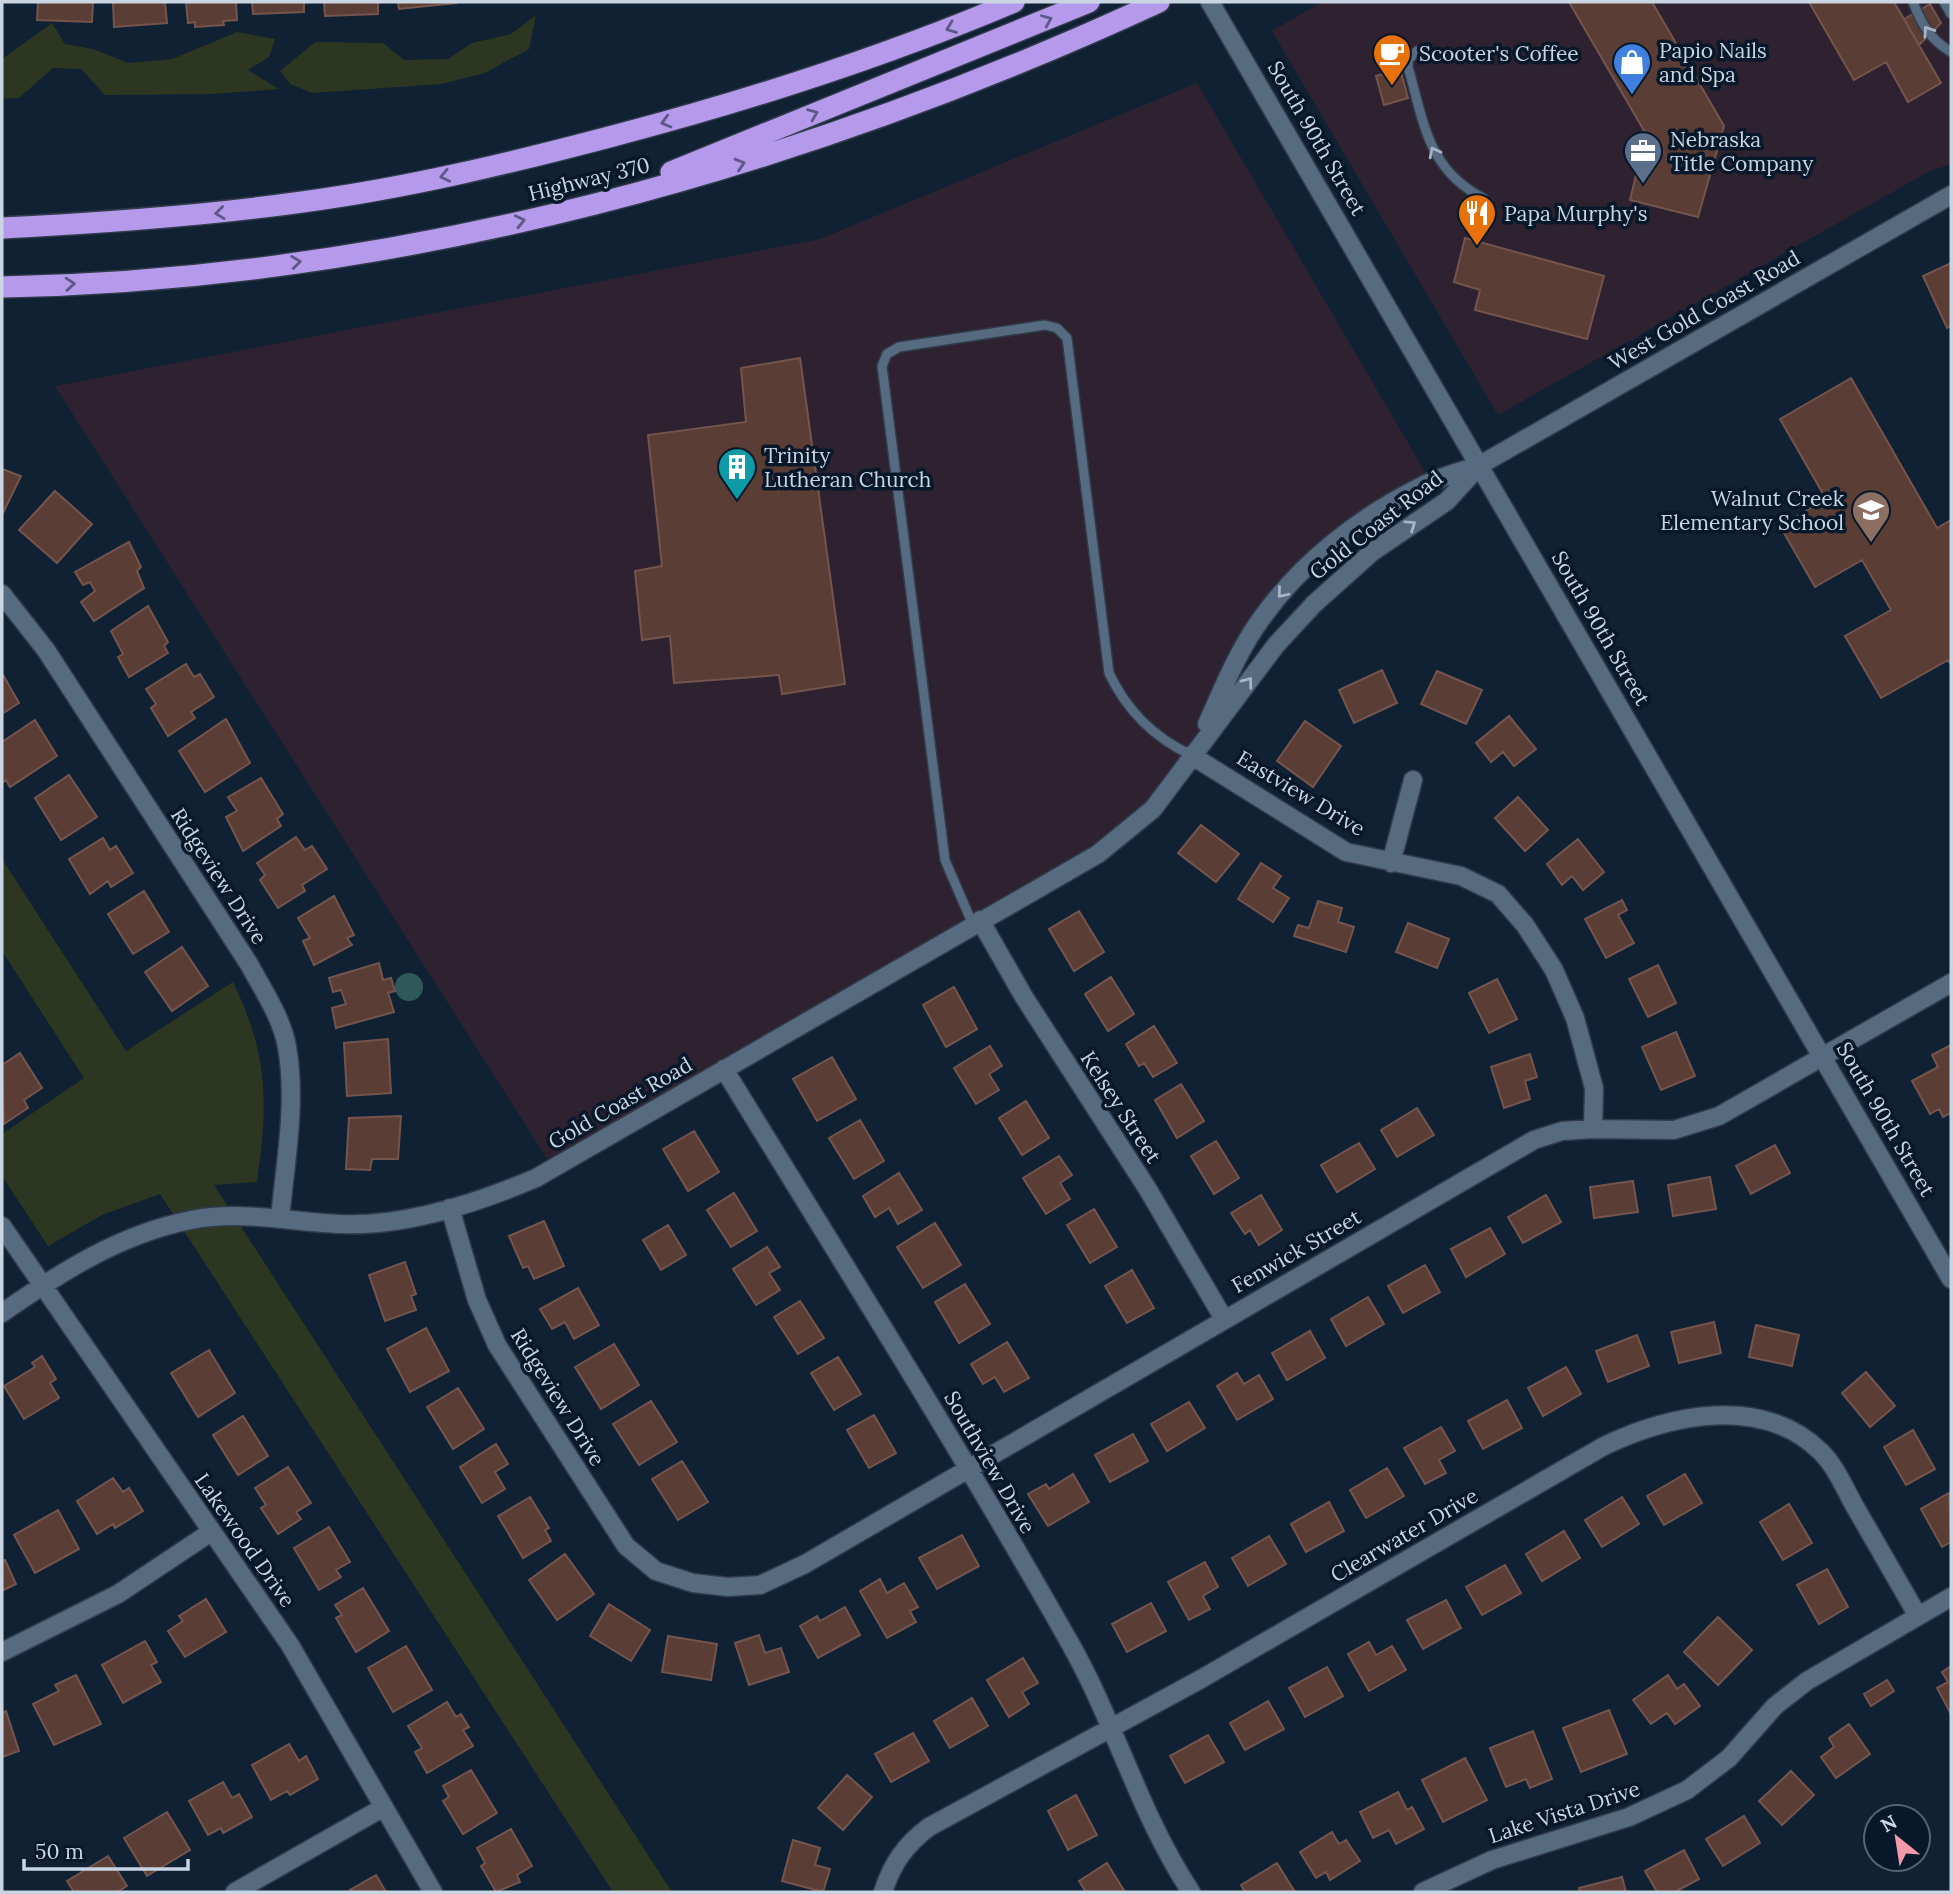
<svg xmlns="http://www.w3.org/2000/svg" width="1953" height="1894" viewBox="0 0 1953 1894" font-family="Lora,serif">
<rect width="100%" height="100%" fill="#102134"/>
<path fill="#2f2230" d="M1322,2H1951V164L1928,172L1498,415L1272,31Z
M1197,83L1431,482L1421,486L1284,590L1191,755L1127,833L553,1168L55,386L820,239Z"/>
<path fill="#2d3620" d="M536,15L529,49L485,73L441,84L312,93L290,84L280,71L315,42L383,43L404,60L448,59L472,43L511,34Z
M52,23L65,44L93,49L128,63L172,59L237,32L275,39L269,57L248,70L279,89L213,94L105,95L81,69L53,68L19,98L2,99V59Z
M2,859L126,1051L233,982C269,1057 268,1102 257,1182L214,1185L672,1892H613L160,1194L102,1215L48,1246L2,1176V1134L84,1078L2,951Z"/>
<path fill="#2e585a" d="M395 987a14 14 0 1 1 28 0a14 14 0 1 1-28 0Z"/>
<path fill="#5a3d35" stroke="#74554d" stroke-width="2" d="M38,2H93L92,22L37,20Z
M113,2H165L167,23L114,27Z
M186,2H236L237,20L223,21L224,25L195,27V22L188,23Z
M252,2H304V12L253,14Z
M324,2H378V14L325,16Z
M398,2H456V3L399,9Z
M1569,2H1652L1724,126L1698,217L1630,200L1646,134Z
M1809,2H1894L1941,83L1908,102L1886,62L1854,80Z
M1930,4L1941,23L1919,45L1904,19Z
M1400,69L1408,98L1384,105L1376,76Z
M1465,238L1604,276L1587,339L1475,310L1480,290L1454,282Z
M1951,263V326L1947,328L1923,276Z
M800,358L845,684L782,694L779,675L674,683L670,636L642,640L635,571L662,566L648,435L746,422L741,368Z
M1851,378L1937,528L1951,520V665L1948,660L1881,698L1845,636L1891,610L1862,560L1815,587L1780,526L1826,499L1780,419Z
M2,469L21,476L2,515Z
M55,491L92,524L57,563L19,530Z
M129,542L141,567L137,571L144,588L94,621L81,602L95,591L90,582L83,585L75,572Z
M148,606L168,642L164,646L168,653L129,677L118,657L123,654L111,631Z
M186,664L194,677L200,674L214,697L191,712L195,718L168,736L151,708L156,704L146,689Z
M1382,670L1397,703L1354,723L1339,690Z
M1437,671L1482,690L1466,724L1421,704Z
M2,673L19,703L2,714Z
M1509,716L1536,749L1514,766L1503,752L1491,762L1476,743Z
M226,719L250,763L205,792L179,751Z
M35,720L57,756L10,787L6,780L2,783V742Z
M1305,721L1341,746L1313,787L1277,761Z
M69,775L97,817L61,840L35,798Z
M261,778L283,814L277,819L281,826L243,851L226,817L237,811L228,797Z
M1518,797L1548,830L1525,851L1495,818Z
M1201,825L1239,854L1216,882L1178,853Z
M296,837L305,850L312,846L327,869L302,885L305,891L278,908L260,880L265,875L257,863Z
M103,838L110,850L116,846L133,873L111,887L108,881L90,894L69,859Z
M1578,839L1604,872L1583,890L1572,876L1562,885L1547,864Z
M1261,863L1281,876L1273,888L1289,898L1273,922L1238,899Z
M144,891L169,932L133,954L108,914Z
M334,896L354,935L347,938L352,945L314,965L303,941L310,938L298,918Z
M1622,900L1627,910L1618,915L1634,943L1606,958L1585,919Z
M1318,901L1342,908L1338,922L1354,927L1346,952L1294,936L1298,925L1309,928Z
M1079,911L1104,952L1074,971L1049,929Z
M1408,923L1449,939L1437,968L1396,952Z
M182,947L208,986L172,1011L145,972Z
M379,963L383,980L391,978L395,991L388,993L394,1012L336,1028L332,1008L346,1004L341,990L333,992L329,978Z
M1658,965L1676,1003L1648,1017L1629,979Z
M1111,977L1134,1014L1108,1031L1085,994Z
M1497,979L1517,1019L1489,1033L1469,993Z
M954,987L977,1029L946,1047L923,1005Z
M1154,1026L1177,1063L1153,1077L1144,1063L1139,1066L1126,1044Z
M1676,1032L1695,1076L1661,1090L1642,1047Z
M388,1039L391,1093L347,1096L344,1043Z
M1951,1045V1113L1943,1117L1939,1109L1930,1114L1912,1081L1938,1067L1932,1055Z
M990,1046L1002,1066L989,1074L999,1090L976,1104L954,1068Z
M20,1053L42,1088L24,1100L28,1108L4,1124L2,1065Z
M1530,1054L1537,1077L1525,1081L1530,1099L1504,1108L1491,1067Z
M832,1057L856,1099L817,1121L793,1079Z
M1181,1084L1204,1121L1177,1138L1155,1100Z
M1026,1101L1049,1138L1022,1155L999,1118Z
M1417,1108L1434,1135L1397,1157L1381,1130Z
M401,1116L398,1159H372L370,1170L346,1169L349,1118Z
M860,1120L884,1161L854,1179L829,1138Z
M694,1131L719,1172L688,1191L663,1149Z
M1216,1141L1239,1178L1214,1194L1191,1156Z
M1359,1143L1375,1169L1337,1192L1321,1165Z
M1775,1145L1790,1173L1751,1194L1736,1166Z
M1059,1156L1072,1175L1060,1183L1070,1199L1046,1214L1023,1178Z
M899,1173L922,1210L898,1224L889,1208L875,1217L863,1196Z
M1710,1177L1716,1209L1673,1216L1668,1185Z
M1633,1181L1638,1212L1594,1218L1590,1187Z
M734,1193L757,1231L731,1247L707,1210Z
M1261,1195L1282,1230L1259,1245L1250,1230L1245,1234L1231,1213Z
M1546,1195L1561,1222L1523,1243L1508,1217Z
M1094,1209L1117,1247L1090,1263L1067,1225Z
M544,1221L564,1266L534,1279L528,1266L523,1268L509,1236Z
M935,1223L961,1265L923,1288L897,1247Z
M668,1225L686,1255L661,1270L643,1240Z
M1490,1228L1505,1254L1466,1277L1451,1249Z
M767,1247L780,1267L769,1273L780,1290L756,1305L733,1269Z
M405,1262L416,1294L411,1296L416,1310L385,1321L369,1275Z
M1425,1265L1440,1292L1403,1313L1388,1286Z
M1132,1270L1154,1308L1127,1323L1105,1286Z
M965,1284L990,1324L959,1343L935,1302Z
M578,1288L599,1325L574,1339L565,1322L552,1329L540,1309Z
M1368,1297L1384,1324L1346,1346L1331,1319Z
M800,1301L824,1338L798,1354L774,1317Z
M1714,1322L1721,1353L1679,1363L1671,1332Z
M1756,1325L1799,1335L1792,1366L1749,1357Z
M426,1328L449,1371L410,1392L387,1349Z
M1310,1331L1325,1358L1287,1380L1272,1353Z
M1637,1335L1649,1366L1608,1382L1596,1351Z
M1007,1342L1029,1378L1004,1392L995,1377L983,1384L971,1364Z
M614,1344L639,1385L601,1409L575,1367Z
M209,1350L235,1393L198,1417L171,1373Z
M42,1356L56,1379L50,1383L59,1398L24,1419L4,1386L35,1367L32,1363Z
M838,1357L861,1394L834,1410L811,1373Z
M1566,1367L1581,1394L1543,1416L1528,1388Z
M1866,1372L1895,1406L1870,1427L1842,1393Z
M1237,1373L1244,1384L1259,1375L1273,1399L1237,1420L1217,1386Z
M458,1388L484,1429L453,1449L427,1407Z
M1507,1400L1522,1428L1483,1449L1468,1421Z
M651,1401L677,1442L639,1465L613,1424Z
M1189,1402L1205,1428L1167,1451L1151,1424Z
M874,1415L896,1453L869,1468L847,1430Z
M243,1416L268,1456L238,1475L213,1435Z
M1441,1427L1455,1451L1439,1460L1446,1473L1425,1484L1404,1448Z
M1913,1430L1935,1469L1906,1485L1884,1447Z
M1133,1434L1148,1461L1110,1482L1095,1455Z
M496,1444L508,1464L495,1472L505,1489L482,1503L460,1467Z
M682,1461L708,1502L678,1520L652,1479Z
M288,1467L311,1503L296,1512L301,1519L278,1534L261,1508L266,1505L255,1488Z
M1387,1468L1404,1496L1366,1518L1350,1490Z
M1073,1474L1089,1502L1048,1526L1028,1494L1046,1484L1049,1489Z
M1685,1474L1702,1503L1664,1525L1647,1496Z
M113,1478L123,1492L129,1488L143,1511L115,1528L113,1524L97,1534L77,1501Z
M1949,1493L1951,1542L1942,1547L1921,1509Z
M530,1497L549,1528L545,1530L551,1541L523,1558L498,1516Z
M1622,1497L1639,1524L1602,1547L1585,1520Z
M1329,1502L1344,1531L1306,1552L1291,1524Z
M1789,1504L1812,1543L1783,1560L1760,1522Z
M58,1510L79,1549L35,1573L14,1535Z
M329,1527L350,1562L336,1570L341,1577L319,1590L294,1548Z
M1564,1531L1580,1558L1542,1581L1526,1554Z
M962,1535L979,1566L937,1589L919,1558Z
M1269,1536L1286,1564L1248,1586L1232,1558Z
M565,1554L594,1594L557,1620L529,1580Z
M5,1560L16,1584L2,1591V1561Z
M1205,1562L1218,1587L1203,1596L1210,1609L1189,1620L1168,1582Z
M1505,1565L1521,1593L1482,1615L1466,1587Z
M1827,1569L1848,1607L1819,1624L1797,1585Z
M880,1579L887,1593L904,1583L918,1607L910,1611L916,1622L887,1638L860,1591Z
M363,1588L389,1631L356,1652L336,1618L342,1615L335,1605Z
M206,1599L226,1632L185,1657L168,1631L183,1621L179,1616Z
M1446,1600L1461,1628L1423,1649L1407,1620Z
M1151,1603L1166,1631L1127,1652L1112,1624Z
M609,1604L650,1630L631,1661L590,1636Z
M845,1607L860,1635L818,1658L800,1626L817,1616L820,1621Z
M1718,1617L1752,1650L1718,1685L1684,1652Z
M759,1635L765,1653L781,1648L789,1672L749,1685L735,1643Z
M668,1636L717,1644L711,1680L662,1672Z
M145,1641L157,1662L151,1665L161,1682L123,1703L102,1665Z
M1369,1642L1376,1655L1392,1646L1406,1670L1369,1691L1348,1654Z
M406,1646L432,1690L393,1712L368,1668Z
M1023,1658L1038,1683L1022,1692L1029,1704L1009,1717L987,1680Z
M1951,1666V1714L1937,1688L1948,1682L1942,1672Z
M1327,1667L1343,1696L1305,1717L1289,1688Z
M76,1675L101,1724L54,1745L33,1704L59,1691L55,1685Z
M1668,1675L1677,1689L1684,1684L1700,1706L1675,1724L1667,1713L1651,1724L1633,1700Z
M1887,1680L1894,1691L1871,1706L1864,1694Z
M972,1698L988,1726L950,1748L934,1721Z
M1268,1701L1284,1729L1245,1750L1230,1723Z
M447,1702L456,1717L461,1714L469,1727L463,1730L473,1746L427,1773L415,1752L422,1748L408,1726Z
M1609,1710L1627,1754L1581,1772L1563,1728Z
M6,1711L19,1751L2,1757V1713Z
M1849,1724L1870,1754L1836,1778L1821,1757L1834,1747L1829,1738Z
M1533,1731L1552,1779L1530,1788L1526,1779L1506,1787L1490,1748Z
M913,1733L929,1761L891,1782L875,1754Z
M1208,1735L1224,1762L1185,1783L1170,1756Z
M289,1744L299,1761L306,1756L318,1779L290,1795L287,1791L271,1800L252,1765Z
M1465,1758L1487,1800L1443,1822L1422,1780Z
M471,1770L497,1813L463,1834L443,1801L449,1797L443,1786Z
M1791,1771L1814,1795L1782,1825L1759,1801Z
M847,1775L872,1797L843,1830L818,1808Z
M223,1782L232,1798L239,1794L252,1817L223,1833L221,1828L208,1835L189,1801Z
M1398,1792L1407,1810L1412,1807L1424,1829L1396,1844L1389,1830L1373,1838L1360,1812Z
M1076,1795L1097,1835L1068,1850L1048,1811Z
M167,1812L190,1850L147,1876L124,1838Z
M1744,1816L1760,1843L1723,1866L1706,1839Z
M511,1829L532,1866L517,1875L520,1882L496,1892L481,1866L485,1863L477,1848Z
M1332,1832L1339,1844L1346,1840L1360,1861L1330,1880L1326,1872L1316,1878L1300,1852Z
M793,1840L820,1848L815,1865L830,1869L823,1892L782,1881Z
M1684,1850L1699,1879L1675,1892H1657L1645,1871Z
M108,1856L127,1886L117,1892H74L67,1881Z
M1107,1863L1125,1892H1086L1079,1881Z
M1277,1863L1295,1892H1245L1241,1885Z
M376,1875L386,1892H351L350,1890Z
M1622,1877L1626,1892H1580L1579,1888Z"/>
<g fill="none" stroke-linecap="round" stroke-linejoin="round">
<defs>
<path id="lane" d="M1913,2C1922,25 1930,39 1951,52
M1944,2L1951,14
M1417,51L1408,60V67C1424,122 1427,169 1483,198
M973,925L945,860L882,366L887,354L899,347L1045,325L1057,328L1067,338L1109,673C1127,711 1153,737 1191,755"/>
<path id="street" d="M2,594L46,650L249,964C263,990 282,1018 287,1047C297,1103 285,1163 280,1219
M1207,724C1223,688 1238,651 1261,619C1301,563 1358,518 1420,487C1438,477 1460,472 1480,465L1951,195
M1191,755L1346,852L1461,876L1498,894L1525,925L1554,970L1575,1018L1594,1088L1593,1129
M1391,863L1413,780
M980,920L1024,997L1147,1188L1224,1319
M724,1069C841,1260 961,1450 1071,1645C1116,1725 1140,1815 1191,1892
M450,1208L477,1300L497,1345L626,1546L656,1571L693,1583L728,1587L760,1585L805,1564L1534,1140L1562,1131L1593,1129L1674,1130L1719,1116L1951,983
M2,1226L290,1645L433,1892
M2,1313C61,1272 120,1234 191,1220C241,1210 291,1222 340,1224C406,1227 477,1203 536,1178L1098,854L1153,809L1276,645L1314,604L1372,552L1447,501L1480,465
M2,1652L118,1594L211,1532
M235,1892L384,1807
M883,1892C892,1864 905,1845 929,1827L1201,1679L1604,1446C1669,1415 1761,1394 1820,1451C1835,1465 1844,1487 1854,1505C1875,1542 1897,1579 1918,1616
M1423,1892L1492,1860L1629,1817L1687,1790L1729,1758L1775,1706L1807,1681L1951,1597"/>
<path id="secondary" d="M1210,2L1951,1279"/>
<path id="highway" d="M671,172L1089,2
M2,228C102,223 203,216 302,202C407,188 511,163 613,136C750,100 884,57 1014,2
M2,287C402,279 797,169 1159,2"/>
</defs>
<use href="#lane" stroke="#303b4b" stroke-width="12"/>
<use href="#street" stroke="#303b4b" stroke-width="21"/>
<use href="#secondary" stroke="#303b4b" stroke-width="21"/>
<use href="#highway" stroke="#303b4b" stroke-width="24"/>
<use href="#lane" stroke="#566a80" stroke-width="9"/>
<use href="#street" stroke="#566a80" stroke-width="18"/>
<use href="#secondary" stroke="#566a80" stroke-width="18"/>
<use href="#highway" stroke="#b599eb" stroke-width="21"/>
</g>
<defs><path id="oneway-chevron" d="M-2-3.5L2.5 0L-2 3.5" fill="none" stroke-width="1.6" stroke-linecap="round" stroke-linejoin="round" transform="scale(1.75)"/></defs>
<g stroke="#5e588a">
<use href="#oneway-chevron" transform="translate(1047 20) rotate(-23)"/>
<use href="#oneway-chevron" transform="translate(951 28) rotate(159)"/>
<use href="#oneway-chevron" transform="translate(813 114) rotate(-22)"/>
<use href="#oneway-chevron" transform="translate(666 122) rotate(165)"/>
<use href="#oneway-chevron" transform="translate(740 164) rotate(-17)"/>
<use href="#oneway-chevron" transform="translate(445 176) rotate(168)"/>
<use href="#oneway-chevron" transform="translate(220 213) rotate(173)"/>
<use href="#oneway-chevron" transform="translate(520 221) rotate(-13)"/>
<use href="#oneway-chevron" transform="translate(296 262) rotate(-7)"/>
<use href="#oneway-chevron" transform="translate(70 284) rotate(-4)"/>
</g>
<g stroke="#a6b5c5">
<use href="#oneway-chevron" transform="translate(1928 31) rotate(-124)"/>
<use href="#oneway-chevron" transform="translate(1434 152) rotate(-117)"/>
<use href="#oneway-chevron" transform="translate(1411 525) rotate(-34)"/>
<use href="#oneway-chevron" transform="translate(1282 593) rotate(130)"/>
<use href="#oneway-chevron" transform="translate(1248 682) rotate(-53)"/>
</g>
<defs>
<symbol id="cafe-pin" viewBox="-11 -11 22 30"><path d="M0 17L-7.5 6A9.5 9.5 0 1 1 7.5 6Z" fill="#e8710a" stroke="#07182a"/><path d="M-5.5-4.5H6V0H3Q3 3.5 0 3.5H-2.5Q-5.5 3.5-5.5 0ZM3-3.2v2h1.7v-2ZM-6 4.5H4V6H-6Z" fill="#fff"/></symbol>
<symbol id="shop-pin" viewBox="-11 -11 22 30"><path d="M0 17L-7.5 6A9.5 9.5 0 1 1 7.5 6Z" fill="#3f7fe0" stroke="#07182a"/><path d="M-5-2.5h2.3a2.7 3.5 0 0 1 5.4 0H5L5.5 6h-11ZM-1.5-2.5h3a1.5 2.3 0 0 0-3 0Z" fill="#fff"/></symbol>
<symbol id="office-pin" viewBox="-11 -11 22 30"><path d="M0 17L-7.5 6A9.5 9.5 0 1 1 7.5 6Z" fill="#5c6f8a" stroke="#07182a"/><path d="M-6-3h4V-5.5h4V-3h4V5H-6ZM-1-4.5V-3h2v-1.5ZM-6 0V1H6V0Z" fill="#fff"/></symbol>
<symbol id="restaurant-pin" viewBox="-11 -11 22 30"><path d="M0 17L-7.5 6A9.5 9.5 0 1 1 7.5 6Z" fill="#e8710a" stroke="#07182a"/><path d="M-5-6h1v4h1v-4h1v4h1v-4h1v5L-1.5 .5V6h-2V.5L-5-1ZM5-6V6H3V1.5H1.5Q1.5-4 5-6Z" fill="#fff"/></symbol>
<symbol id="building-pin" viewBox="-11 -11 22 30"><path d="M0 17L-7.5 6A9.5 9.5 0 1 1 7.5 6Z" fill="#0f9aa8" stroke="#07182a"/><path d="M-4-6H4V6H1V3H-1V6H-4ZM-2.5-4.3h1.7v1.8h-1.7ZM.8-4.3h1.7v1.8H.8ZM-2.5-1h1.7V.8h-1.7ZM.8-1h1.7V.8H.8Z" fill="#fff"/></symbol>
<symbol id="school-pin" viewBox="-11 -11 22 30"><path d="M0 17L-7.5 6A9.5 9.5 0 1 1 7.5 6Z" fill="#8d6e63" stroke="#07182a"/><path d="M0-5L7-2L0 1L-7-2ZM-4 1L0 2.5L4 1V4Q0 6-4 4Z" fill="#fff"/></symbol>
</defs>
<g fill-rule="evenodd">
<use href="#cafe-pin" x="1370" y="31" width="44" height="60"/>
<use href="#shop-pin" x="1610" y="40" width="44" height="60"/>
<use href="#office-pin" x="1621" y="129" width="44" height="60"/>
<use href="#restaurant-pin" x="1455" y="191" width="44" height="60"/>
<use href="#building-pin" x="715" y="445" width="44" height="60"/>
<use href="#school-pin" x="1849" y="488" width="44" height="60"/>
</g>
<g text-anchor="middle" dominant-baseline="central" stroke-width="7" stroke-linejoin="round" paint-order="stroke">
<g font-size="21" fill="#c9d5e2" stroke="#07182a" text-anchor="start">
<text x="1659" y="50">Papio Nails<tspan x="1659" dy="24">and Spa</tspan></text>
<text x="1419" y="53">Scooter's Coffee</text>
<text x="1670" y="139">Nebraska<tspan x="1670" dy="24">Title Company</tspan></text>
<text x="1504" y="213">Papa Murphy's</text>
<text x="764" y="455">Trinity<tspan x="764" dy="24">Lutheran Church</tspan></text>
<text x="1844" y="498" text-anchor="end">Walnut Creek<tspan x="1844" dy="24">Elementary School</tspan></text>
</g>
<g font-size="21" fill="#c9d5e2" stroke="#07182a">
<text transform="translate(1317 138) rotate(60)">South 90th Street</text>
<text transform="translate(589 179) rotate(-14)">Highway 370</text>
<text transform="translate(1704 310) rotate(-30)">West Gold Coast Road</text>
<text transform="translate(1376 525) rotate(-38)">Gold Coast Road</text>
<text transform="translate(1601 628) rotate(60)">South 90th Street</text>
<text transform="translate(1301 793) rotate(31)">Eastview Drive</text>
<text transform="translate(219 876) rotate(57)">Ridgeview Drive</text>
<text transform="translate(620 1103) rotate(-30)">Gold Coast Road</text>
<text transform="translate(1121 1107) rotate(57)">Kelsey Street</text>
<text transform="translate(1886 1119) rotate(60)">South 90th Street</text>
<text transform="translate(1296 1251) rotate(-30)">Fenwick Street</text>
<text transform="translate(558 1397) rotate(58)">Ridgeview Drive</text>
<text transform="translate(990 1462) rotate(60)">Southview Drive</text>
<text transform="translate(1404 1535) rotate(-30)">Clearwater Drive</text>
<text transform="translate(245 1540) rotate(55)">Lakewood Drive</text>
<text transform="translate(1564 1812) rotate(-18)">Lake Vista Drive</text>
</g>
</g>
<rect width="1953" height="1894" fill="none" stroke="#c9d5e2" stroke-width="7"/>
<g transform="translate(1897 1838) rotate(330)"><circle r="33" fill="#07182a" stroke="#556474" stroke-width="2"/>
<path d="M0-5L12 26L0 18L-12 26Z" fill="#f39aaa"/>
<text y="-10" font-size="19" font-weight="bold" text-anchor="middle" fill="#c9d5e2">N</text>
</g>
<path d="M24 1859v10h164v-10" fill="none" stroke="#c9d5e2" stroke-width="3.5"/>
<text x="35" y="1859" font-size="21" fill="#c9d5e2" stroke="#07182a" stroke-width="5" paint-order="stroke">50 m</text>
</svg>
